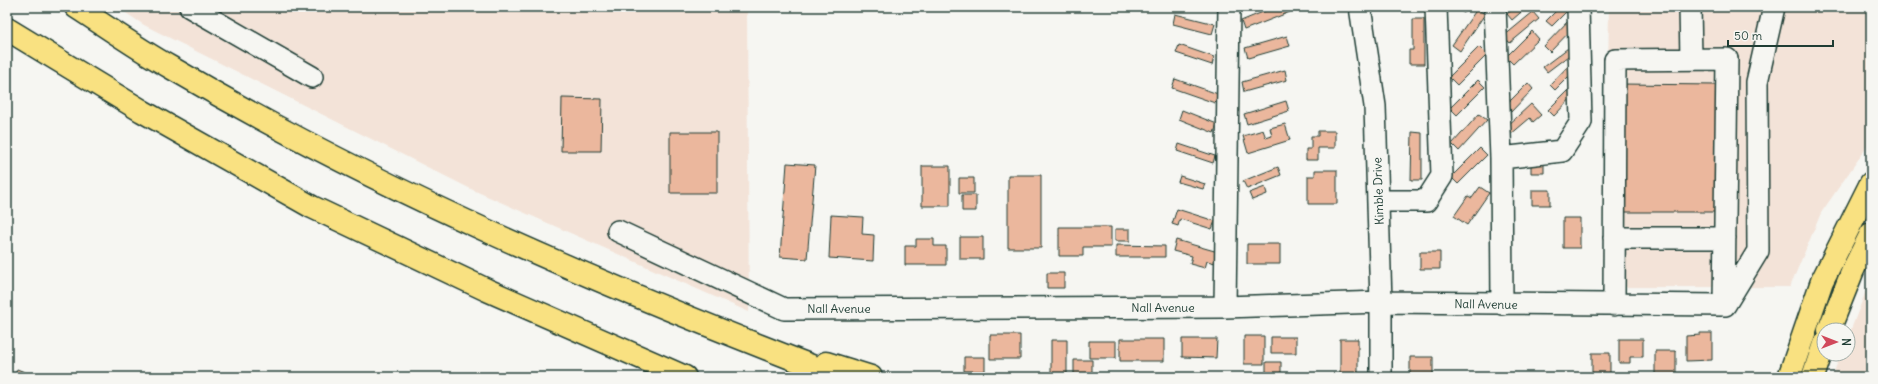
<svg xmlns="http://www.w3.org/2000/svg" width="1878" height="384" viewBox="0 0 1878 384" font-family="Delius,sans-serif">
<rect width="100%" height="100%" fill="#f6f6f2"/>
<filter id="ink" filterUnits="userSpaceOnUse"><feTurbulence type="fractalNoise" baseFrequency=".025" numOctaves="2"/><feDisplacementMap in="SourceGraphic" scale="8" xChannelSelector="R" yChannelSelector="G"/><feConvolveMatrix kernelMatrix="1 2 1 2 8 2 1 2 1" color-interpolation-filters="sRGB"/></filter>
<g filter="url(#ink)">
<path fill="#f3e3d8" d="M117,7H747L749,312L473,190L144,25Z
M1609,7H1871V141L1821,213L1790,287H1605Z
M1871,278V377H1832L1841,354H1848V337Z"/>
<path fill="#ebb79d" stroke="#1f3d34" d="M1275,7H1288L1290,12L1244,30L1241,21Z
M1459,7H1469L1464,13L1457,9Z
M1515,7H1527L1512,20L1507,14Z
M1560,7H1571L1552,26L1546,21Z
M1477,9L1485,14L1460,51L1452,45Z
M1533,12L1539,19L1510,43L1504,36Z
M1175,14L1215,24L1212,34L1173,24Z
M1413,19H1424V64H1409V50H1413Z
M1570,19L1576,25L1550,52L1544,46Z
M1532,31L1539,39L1513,64L1506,57Z
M1287,36L1290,46L1248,58L1245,48Z
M1179,45L1214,57L1212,65L1176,53Z
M1572,45L1576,50L1547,72L1543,67Z
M1479,47L1487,55L1457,85L1449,77Z
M1569,65L1575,70L1555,90L1550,85Z
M1285,70L1287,80L1244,92L1242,82Z
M1175,79L1218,94L1215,103L1172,88Z
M1478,80L1485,87L1457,115L1450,108Z
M1528,83L1533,89L1509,114L1503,108Z
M1620,84L1717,85L1716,212H1620Z
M1570,88L1576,93L1554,116L1548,110Z
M562,98L602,99L601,151H561Z
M1286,101L1289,111L1247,124L1244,114Z
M1531,104L1541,115L1533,122L1530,118L1510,135L1505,128Z
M1182,110L1217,124L1214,133L1179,119Z
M1479,114L1487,120L1459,151L1452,144Z
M1285,124L1290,140L1248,153L1243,136L1263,130L1266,138L1272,136L1270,128Z
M1318,131H1335V148H1318V160H1306V149H1311V136H1318Z
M670,132H717V193H670Z
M1412,132L1422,133V180H1411Z
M1179,144L1215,156L1213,163L1177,151Z
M1480,148L1487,155L1458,184L1451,177Z
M1531,156H1544V173H1531Z
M787,163L815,165L807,259L780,257Z
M922,166H950V206H922Z
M1278,167L1281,175L1247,189L1243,181Z
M1315,170H1337V204H1308V176H1315Z
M1008,175H1041V248H1008Z
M1180,176L1205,184L1203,189L1178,182Z
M959,178H974V193H959Z
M1265,187L1267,194L1252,200L1249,193Z
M1480,187L1489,193L1467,225L1454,216L1468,196L1472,198Z
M1532,190H1550V205H1532Z
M962,195H976V211H962Z
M1177,209L1215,221L1212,229L1180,219L1178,226L1172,224Z
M831,215L863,217L862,234L874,235L873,261L829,258Z
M1563,218H1580V248H1563Z
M1059,227H1111V247H1083V256H1059Z
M1115,229H1130V241H1115Z
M960,237H983V259H960Z
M916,239H934V246H946V265H905V246H916Z
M1176,240L1218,252L1215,263L1207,261L1205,268L1190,264L1192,256L1173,251Z
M1247,244H1280V264H1247Z
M1116,245L1165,246V257H1116Z
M1420,252H1440V269H1420Z
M1047,273H1064V288H1047Z
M1700,333H1712V360L1686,361V336L1700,335Z
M990,335H1020V359H990Z
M1244,336H1264V364H1244Z
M1271,337H1296V353H1271Z
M1120,339H1164V361H1120Z
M1182,339H1217L1216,358L1182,357Z
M1340,339H1358V377H1340Z
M1619,339H1643V357H1630V363H1619Z
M1051,340H1067V374H1051Z
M1089,341H1116V358H1089Z
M1655,351H1676V377H1655Z
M1592,353H1610V377H1592Z
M964,357H985V371H964Z
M1410,357H1433V377H1410Z
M1074,360H1092V377H1074Z
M1266,362H1281V377H1266Z
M17,369L37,377H14Z
M1305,375H1324V377H1305Z"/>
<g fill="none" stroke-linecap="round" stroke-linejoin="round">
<defs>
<path id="minor" d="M190,7L312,77
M1360,7L1375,106L1381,302V377
M1495,7L1501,158L1502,304
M1690,7L1691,59
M1501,158L1562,151L1581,122L1578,7
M1378,201H1426L1442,176L1436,7
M618,231L784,309L1225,307L1381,302L1724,305
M1614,238H1725
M1614,305L1615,60L1727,59L1724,305
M1725,305L1758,251L1757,82L1774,7
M1225,307L1229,7"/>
<path id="major" d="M1829,330L1853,270L1871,234
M1789,377L1822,281L1871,183
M1813,377L1824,344"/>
<path id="highway" d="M76,7C107,27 138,49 170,67C382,192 610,289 840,377
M7,29L142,111L312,207L487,290L685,377
M826,363L871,377"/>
</defs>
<use href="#minor" stroke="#1f3d34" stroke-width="24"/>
<use href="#major" stroke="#1f3d34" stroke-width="25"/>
<use href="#highway" stroke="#1f3d34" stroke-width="25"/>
<use href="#minor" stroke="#f6f6f2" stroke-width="21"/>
<use href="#major" stroke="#f9e181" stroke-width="22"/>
<use href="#highway" stroke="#f9e181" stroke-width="22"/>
</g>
</g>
<g text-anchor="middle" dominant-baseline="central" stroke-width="3" stroke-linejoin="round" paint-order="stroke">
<g font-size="12" fill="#1f3d34" stroke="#f6f6f2">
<text transform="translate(1378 191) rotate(-92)">Kimble Drive</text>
<text transform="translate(1486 304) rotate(1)">Nall Avenue</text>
<text x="1163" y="307">Nall Avenue</text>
<text x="839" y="308">Nall Avenue</text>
</g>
</g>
<rect width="1878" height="384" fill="none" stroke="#f6f6f2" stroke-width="24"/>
<rect x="12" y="12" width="1854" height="360" fill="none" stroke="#1f3d34" stroke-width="1.5" filter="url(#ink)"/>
<g transform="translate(1836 342) rotate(90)"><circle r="19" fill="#f6f6f2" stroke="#a0aca6"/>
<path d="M0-3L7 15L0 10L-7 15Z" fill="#d1495b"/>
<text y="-6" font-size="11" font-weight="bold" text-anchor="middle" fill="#1f3d34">N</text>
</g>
<path d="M1728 40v6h105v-6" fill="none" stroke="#1f3d34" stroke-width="2"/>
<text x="1734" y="40" font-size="12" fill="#1f3d34" stroke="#f6f6f2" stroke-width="3" paint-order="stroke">50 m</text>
</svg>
